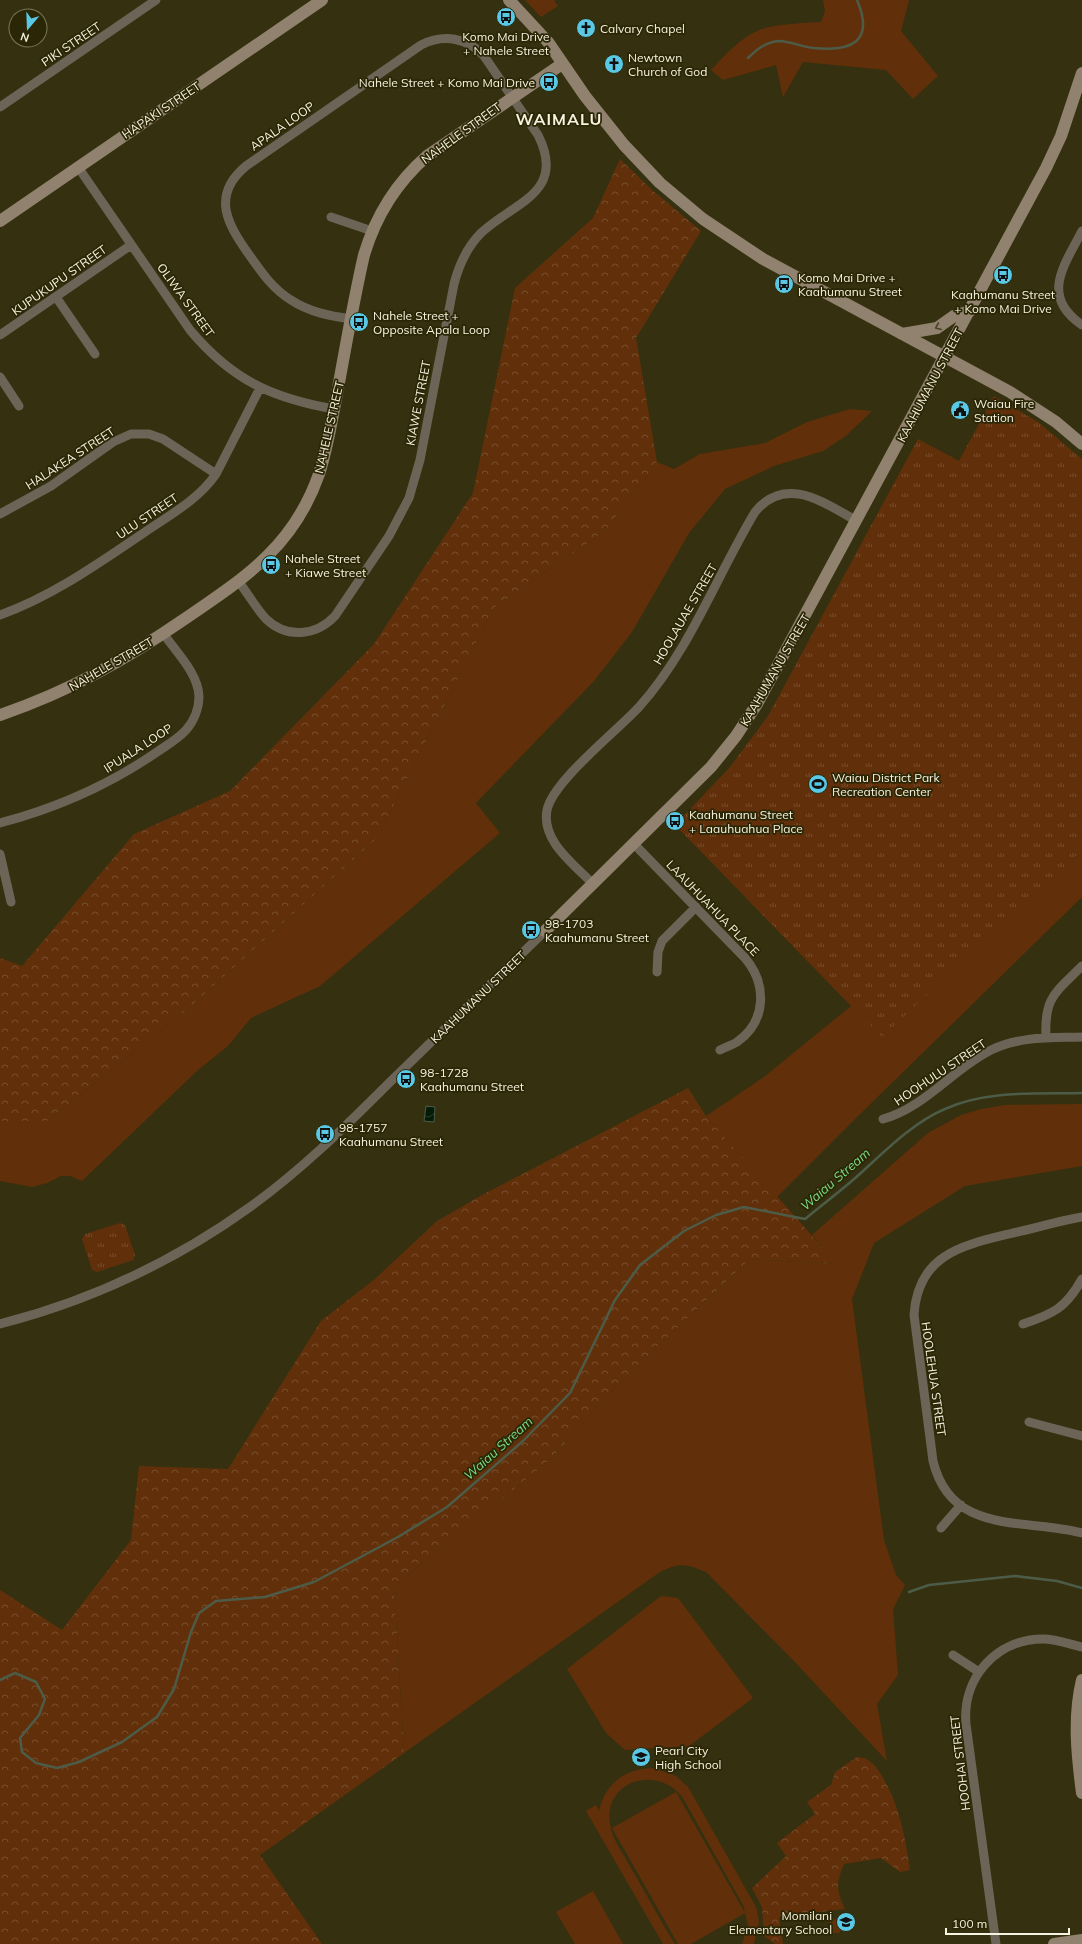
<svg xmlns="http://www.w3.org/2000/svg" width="1082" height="1944" viewBox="0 0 1082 1944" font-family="Mulish,sans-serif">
<defs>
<pattern id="forest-crowns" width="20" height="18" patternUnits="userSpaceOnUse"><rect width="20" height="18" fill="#61300a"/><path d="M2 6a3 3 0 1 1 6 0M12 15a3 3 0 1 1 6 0" fill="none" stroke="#784e2d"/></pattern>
<pattern id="park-tufts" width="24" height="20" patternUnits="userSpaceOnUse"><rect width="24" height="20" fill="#61300a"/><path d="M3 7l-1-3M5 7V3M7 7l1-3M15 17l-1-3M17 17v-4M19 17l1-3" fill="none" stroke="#784e2d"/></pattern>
<pattern id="water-waves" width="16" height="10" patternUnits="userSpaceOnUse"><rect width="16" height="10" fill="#041b07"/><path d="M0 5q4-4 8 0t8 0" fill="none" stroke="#293d2b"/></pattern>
</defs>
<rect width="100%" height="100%" fill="#35300f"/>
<path fill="#61300a" d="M525,0H554L558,6L541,17Z
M823,0H909L901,31L938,76L913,99L886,70L803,62L783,97L776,65L723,80L711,70C725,55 740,38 759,30C774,24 804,23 821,22L825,11Z
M850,409L872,411L846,436L823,451L774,466L725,489L689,533L632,632L594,681L476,803L500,833L320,986L251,1018L228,1046L198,1070L82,1181L70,1176H61L47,1183L32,1187L0,1181V1121H47L191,1006L377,838L494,608L605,531L657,462L674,469L700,454L765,443L807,422Z
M1082,848V897L850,1124L777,1197L706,1116L764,1077L851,1006L746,898Z
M1082,1104V1166L965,1186L874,1243L852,1299L884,1540L896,1575L905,1585L893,1609L898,1675L877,1704L887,1761L793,1660L706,1572C686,1564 680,1562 660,1572L404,1753L394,1586L550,1460L612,1390L750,1259L836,1264L812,1235L928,1133L961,1115L981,1109L1005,1105Z
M661,1596L678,1598L753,1698L689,1746L625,1750L606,1733L567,1669Z
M654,1768L676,1776L688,1787L756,1907L759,1922L754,1944H742L748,1925L743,1905L683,1798C658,1764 603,1780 610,1824C612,1840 624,1854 631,1868C646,1893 659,1919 675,1944H663L586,1811L596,1805L599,1811C605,1783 626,1768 654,1768Z
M676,1792L745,1913L691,1944H678L612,1828Z
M593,1891L623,1944H575L556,1912Z"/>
<path fill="url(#forest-crowns)" d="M620,159L652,190L701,231L636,338L657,462L605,531L494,608L377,838L191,1006L47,1121H0V958L22,966L134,834L230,791L374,644L473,493L515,288L593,218Z
M688,1088L706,1116L837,1264L750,1259L612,1390L550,1460L394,1586L404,1753L260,1855L322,1944H0V1590L62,1630L131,1540L139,1466L228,1469L321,1321L375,1279L437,1221L482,1195Z
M857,1757C869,1757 876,1766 882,1776C900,1806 905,1837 910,1870L900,1872L881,1858L844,1864C836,1884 836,1889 845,1909L779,1917L783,1944H775L764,1936L762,1907L752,1888L786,1856L777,1843L815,1814L807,1802L831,1785L835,1772Z"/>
<path fill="url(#park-tufts)" d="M994,396L1038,422L1082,459V850L882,1037L675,825L730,767L768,716L918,439L959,461Z
M120,1223L125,1225L135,1255L133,1260L97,1272L92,1270L82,1239L85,1234Z
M839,1918L842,1921L843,1928L839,1933H833L829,1928V1921Z"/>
<path fill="url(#water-waves)" stroke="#4d5c48" d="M426,1106L435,1107L434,1122L424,1121Z"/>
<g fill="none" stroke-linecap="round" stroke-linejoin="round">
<path stroke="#4d5c48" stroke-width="2.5" d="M748,58C757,49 766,42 779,41C790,41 802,47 813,48C851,52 875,42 857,0
M909,1592L929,1585L1015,1576L1057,1581L1082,1588
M0,1680L15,1673L36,1682L45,1699L39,1715L20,1738L22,1752L36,1763L57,1768L79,1762L122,1742L157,1717L174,1689L191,1632L199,1613L216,1601L265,1597L314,1582L398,1537L447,1507L523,1441L570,1393L615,1300L640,1265L684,1231L716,1215L744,1207L805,1219C824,1203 845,1188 863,1171C887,1149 914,1122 945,1109C987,1090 1037,1094 1082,1093"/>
<path stroke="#6d6458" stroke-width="9" d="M0,107L156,0
M78,167L190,330C231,379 271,398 334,409
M331,217L372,231
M1082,231C1064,266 1040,296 1082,325
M56,297L95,354
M0,335L131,245
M0,377L19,406
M0,514L51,486L113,442L131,434H149L163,439L216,474
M239,582C248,594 256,608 266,619C287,639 316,636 335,616L389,536L409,498L420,460L454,284C459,265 467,247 481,233C514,202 567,193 538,135L484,56C467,37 443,34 421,45L246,166C210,196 228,225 250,256C262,273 273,289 291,300C309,312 330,316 351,319
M0,615C53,596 99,563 145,532C170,515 199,499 216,474L260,388
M0,823C57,808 109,785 157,752C167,745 178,739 186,730C194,721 199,708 199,696C198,673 176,652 163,633
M634,844L745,958C767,984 767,1021 737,1042C732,1045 726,1047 720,1050
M0,854L11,902
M593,884C574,864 541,841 547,810C553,781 617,731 639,707C690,650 716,577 755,512C786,474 824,503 857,521
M657,972L658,952L662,941L696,907
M1046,1038C1044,997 1055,993 1082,966
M883,1119C924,1108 953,1069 991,1050C1020,1036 1051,1038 1082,1037
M1082,1217C1059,1221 1036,1228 1013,1233C964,1245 918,1253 914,1315L933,1461C951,1536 1025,1518 1082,1533
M0,1324C89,1301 175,1261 250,1207C300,1171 344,1128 388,1084C440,1033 492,982 545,931
M1023,1324C1053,1314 1066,1308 1082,1279
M1029,1422L1082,1436
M941,1528L961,1505
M953,1655L979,1672
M996,1944L966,1724C962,1678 996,1639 1043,1639C1056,1639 1069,1644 1082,1647"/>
<path stroke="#90826e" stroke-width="12" d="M509,0L548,42L585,96L624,145L660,183L703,219L763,259L1010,392L1056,422L1082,444
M0,221L322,0
M902,334L937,328L954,316L970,311
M0,715C70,691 125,660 186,618C246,577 294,546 319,474C327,450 331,424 336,399C345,351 353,303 364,255C376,215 396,183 427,156L562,64
M545,931L711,767L736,736L757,704L1046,168L1061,136L1082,73
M1082,1680C1073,1717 1077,1755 1082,1793
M1054,1944L1082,1940"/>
</g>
<defs><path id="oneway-chevron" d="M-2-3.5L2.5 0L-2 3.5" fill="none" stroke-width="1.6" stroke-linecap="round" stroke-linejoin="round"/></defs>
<use stroke="#494224" href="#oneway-chevron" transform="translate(938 327) rotate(157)"/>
<defs>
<symbol id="bus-disc" viewBox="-11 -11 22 22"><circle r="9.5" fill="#59c8e4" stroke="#2b2605"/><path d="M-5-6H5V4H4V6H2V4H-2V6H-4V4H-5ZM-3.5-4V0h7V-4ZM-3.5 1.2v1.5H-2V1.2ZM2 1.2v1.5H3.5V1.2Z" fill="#111"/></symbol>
<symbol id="church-disc" viewBox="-11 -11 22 22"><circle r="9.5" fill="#59c8e4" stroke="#2b2605"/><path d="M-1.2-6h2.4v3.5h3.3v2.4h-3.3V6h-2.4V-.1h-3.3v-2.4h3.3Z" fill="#111"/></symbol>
<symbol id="civic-disc" viewBox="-11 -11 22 22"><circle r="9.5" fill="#59c8e4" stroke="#2b2605"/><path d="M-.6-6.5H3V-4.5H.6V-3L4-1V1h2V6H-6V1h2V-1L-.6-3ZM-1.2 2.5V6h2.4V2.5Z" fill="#111"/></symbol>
<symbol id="stadium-disc" viewBox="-11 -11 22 22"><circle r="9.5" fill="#59c8e4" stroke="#2b2605"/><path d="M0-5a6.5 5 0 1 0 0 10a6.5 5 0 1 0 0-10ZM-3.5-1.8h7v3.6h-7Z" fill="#111"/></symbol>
<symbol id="school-disc" viewBox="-11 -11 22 22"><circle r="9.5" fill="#59c8e4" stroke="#2b2605"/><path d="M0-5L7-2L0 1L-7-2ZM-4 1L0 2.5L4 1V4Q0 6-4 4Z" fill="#111"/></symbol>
</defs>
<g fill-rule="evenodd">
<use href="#bus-disc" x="495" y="6" width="22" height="22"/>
<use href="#church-disc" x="575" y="17" width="22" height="22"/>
<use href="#church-disc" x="603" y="53" width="22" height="22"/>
<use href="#bus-disc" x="538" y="71" width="22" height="22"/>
<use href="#bus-disc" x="992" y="264" width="22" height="22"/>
<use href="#bus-disc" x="773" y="273" width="22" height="22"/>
<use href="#bus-disc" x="348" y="311" width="22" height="22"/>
<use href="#civic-disc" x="949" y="399" width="22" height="22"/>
<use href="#bus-disc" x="260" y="554" width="22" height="22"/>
<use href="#stadium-disc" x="807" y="773" width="22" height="22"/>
<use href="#bus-disc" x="664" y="810" width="22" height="22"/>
<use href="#bus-disc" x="520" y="919" width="22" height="22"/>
<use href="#bus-disc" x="395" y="1068" width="22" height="22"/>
<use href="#bus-disc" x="314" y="1123" width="22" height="22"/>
<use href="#school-disc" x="630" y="1746" width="22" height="22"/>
<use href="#school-disc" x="835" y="1911" width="22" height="22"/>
</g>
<g text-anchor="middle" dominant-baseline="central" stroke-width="3.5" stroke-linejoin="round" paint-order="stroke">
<g font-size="12" fill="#f6f3e0" stroke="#2b2605" text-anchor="start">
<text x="600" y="28">Calvary Chapel</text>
<text x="506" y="36" text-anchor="middle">Komo Mai Drive<tspan x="506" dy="14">+ Nahele Street</tspan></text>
<text x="628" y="57">Newtown<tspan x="628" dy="14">Church of God</tspan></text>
<text x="535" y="82" text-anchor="end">Nahele Street + Komo Mai Drive</text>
<text x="798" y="277">Komo Mai Drive +<tspan x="798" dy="14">Kaahumanu Street</tspan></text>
<text x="1003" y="294" text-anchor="middle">Kaahumanu Street<tspan x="1003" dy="14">+ Komo Mai Drive</tspan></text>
<text x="373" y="315">Nahele Street +<tspan x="373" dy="14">Opposite Apala Loop</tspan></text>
<text x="974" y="403">Waiau Fire<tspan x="974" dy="14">Station</tspan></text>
<text x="285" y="558">Nahele Street<tspan x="285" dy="14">+ Kiawe Street</tspan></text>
<text x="832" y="777">Waiau District Park<tspan x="832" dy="14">Recreation Center</tspan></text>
<text x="689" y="814">Kaahumanu Street<tspan x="689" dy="14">+ Laauhuahua Place</tspan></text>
<text x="545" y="923">98-1703<tspan x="545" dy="14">Kaahumanu Street</tspan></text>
<text x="420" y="1072">98-1728<tspan x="420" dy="14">Kaahumanu Street</tspan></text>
<text x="339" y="1127">98-1757<tspan x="339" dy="14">Kaahumanu Street</tspan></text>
<text x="655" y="1750">Pearl City<tspan x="655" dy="14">High School</tspan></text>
<text x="832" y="1915" text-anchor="end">Momilani<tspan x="832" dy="14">Elementary School</tspan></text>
</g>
<g font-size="12" fill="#f6f3e0" stroke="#2b2605">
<text transform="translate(71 44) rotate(-34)">PIKI STREET</text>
<text transform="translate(161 110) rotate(-34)">HAPAKI STREET</text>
<text transform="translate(282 126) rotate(-35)">APALA LOOP</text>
<text transform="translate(461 133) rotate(-36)">NAHELE STREET</text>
<text transform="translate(59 280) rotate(-35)">KUPUKUPU STREET</text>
<text transform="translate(186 300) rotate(54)">OLIWA STREET</text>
<text transform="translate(930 385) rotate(-62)">KAAHUMANU STREET</text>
<text transform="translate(418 403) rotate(-79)">KIAWE STREET</text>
<text transform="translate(329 427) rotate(-77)">NAHELE STREET</text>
<text transform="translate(70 458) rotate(-33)">HALAKEA STREET</text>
<text transform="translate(147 516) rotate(-34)">ULU STREET</text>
<text transform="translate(685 614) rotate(-60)">HOOLAUAE STREET</text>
<text transform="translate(111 664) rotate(-30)">NAHELE STREET</text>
<text transform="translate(775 670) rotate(-60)">KAAHUMANU STREET</text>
<text transform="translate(138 748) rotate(-33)">IPUALA LOOP</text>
<text transform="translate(713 908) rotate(46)">LAAUHUAHUA PLACE</text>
<text transform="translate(478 997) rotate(-44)">KAAHUMANU STREET</text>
<text transform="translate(940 1072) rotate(-34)">HOOHULU STREET</text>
<text transform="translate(934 1379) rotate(82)">HOOLEHUA STREET</text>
<text transform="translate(960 1763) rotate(-97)">HOOHAI STREET</text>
</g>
<g font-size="13" font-style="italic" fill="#78dc85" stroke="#2b2605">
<text transform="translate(835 1179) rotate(-41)">Waiau Stream</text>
<text transform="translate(498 1448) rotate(-42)">Waiau Stream</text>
</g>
<g font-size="16" font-weight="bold" letter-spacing="1" fill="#f6f3e0" stroke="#2b2605">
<text x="559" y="119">WAIMALU</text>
</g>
</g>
<g transform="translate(28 28) rotate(199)"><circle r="19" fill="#2b2605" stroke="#7c785d"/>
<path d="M0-3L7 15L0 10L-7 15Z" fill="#59c8e4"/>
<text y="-6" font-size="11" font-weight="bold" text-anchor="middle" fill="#f6f3e0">N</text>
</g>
<path d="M946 1928v6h123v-6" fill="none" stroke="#f6f3e0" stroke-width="2"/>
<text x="952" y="1928" font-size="12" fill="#f6f3e0" stroke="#2b2605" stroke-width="3" paint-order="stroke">100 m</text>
</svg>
